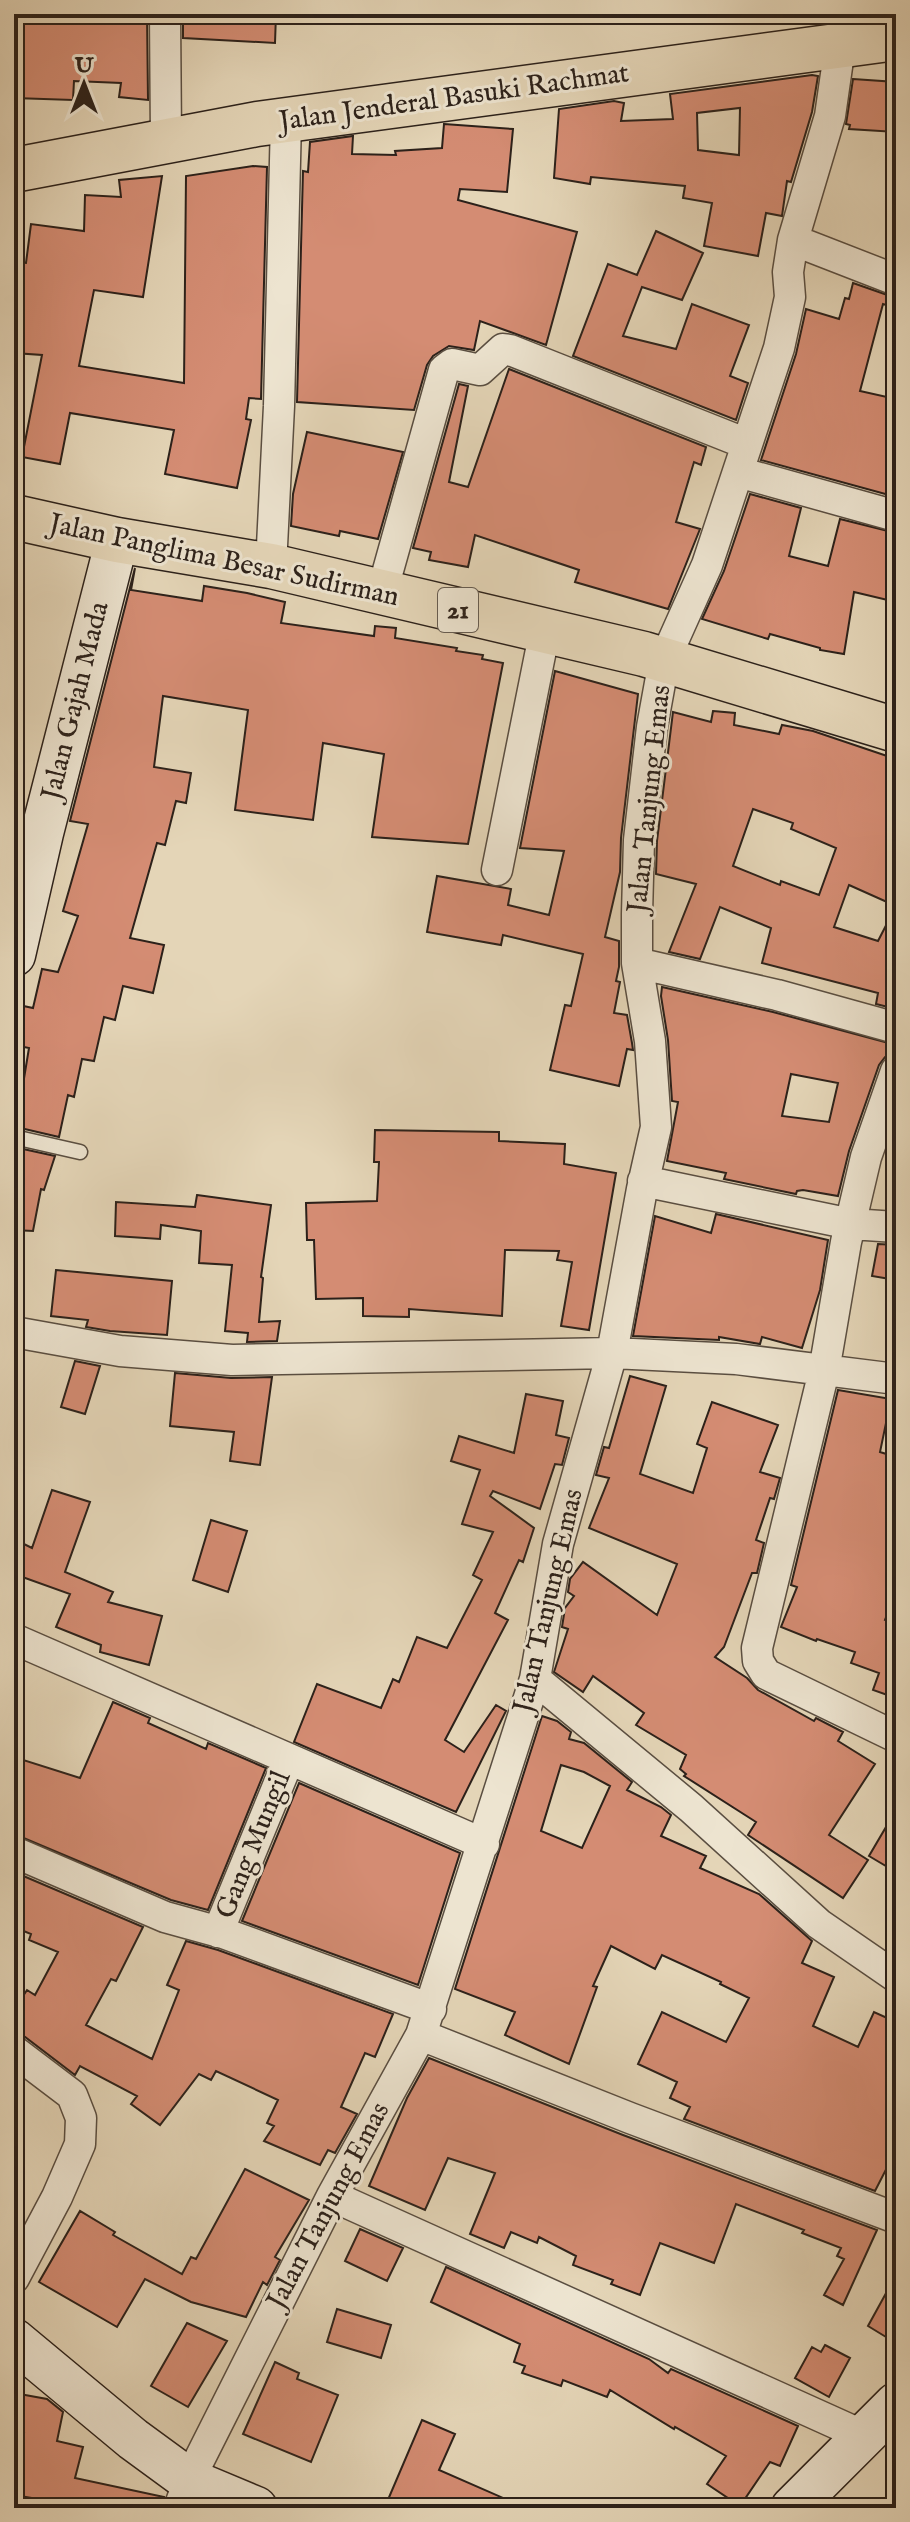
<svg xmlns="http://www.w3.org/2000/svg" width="910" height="2522" viewBox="0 0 910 2522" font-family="'IM FELL English',serif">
<rect width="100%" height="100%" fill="#e4d5b7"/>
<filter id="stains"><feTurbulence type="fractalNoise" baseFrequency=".0025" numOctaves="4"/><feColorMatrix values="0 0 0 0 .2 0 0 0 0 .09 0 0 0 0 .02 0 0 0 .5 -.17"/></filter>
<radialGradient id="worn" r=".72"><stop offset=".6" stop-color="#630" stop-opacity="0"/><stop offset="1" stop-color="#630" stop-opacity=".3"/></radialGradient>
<path fill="#d48c73" stroke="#2c211a" stroke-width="2" fill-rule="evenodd" d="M83,14H147L148,100L119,97L121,83L74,81L73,100L14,98V20L82,22Z
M183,14H276L275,43L183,38Z
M812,75L818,76L812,112L791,182L787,181L782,216L766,213L758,256L704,246L712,203L683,198L685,186L591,177L590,184L554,178L559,109L614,101L624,103L621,121L673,119L670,94ZM740,108L739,155L698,150L697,113Z
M853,79L896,82V132L849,129L850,125L846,124Z
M444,124L513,129L507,192L460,189L458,200L577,232L546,345L480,321L474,350L449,346L433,356L427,365L414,410L297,402L303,171L308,172L310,142L353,136L352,154L396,155L395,151L442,148Z
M253,166L267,167L261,399L249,398L246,419L251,420L237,488L165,474L174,430L70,413L60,464L22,457L42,355L14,353V262L26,263L31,224L84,231L85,195L121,197L119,180L162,176L143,297L94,290L79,366L184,383L186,176Z
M656,231L703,253L682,300L642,287L623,336L676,349L692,304L749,325L730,376L748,383L736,420L573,356L608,264L637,275Z
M853,283L896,298V308L883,304L860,391L896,399V464L889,495L761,460L796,354L806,309L839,319L845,298L849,299Z
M509,369L706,447L701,465L694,462L676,522L700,529L668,609L575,582L579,570L475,535L468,567L429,560L431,552L413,548L459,384L468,386L449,482L468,487Z
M307,432L403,452L378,539L340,531L339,536L291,526L293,494Z
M750,494L801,508L789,556L828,566L840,519L896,533V602L854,592L844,654L820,650V648L770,634L768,639L702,619L724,571Z
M135,568L131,590L202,601L204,586L247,593L285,602L281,623L374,636L375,626L396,628L395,638L457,648L456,651L483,655L482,659L503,663L468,844L372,837L384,754L323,743L313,820L235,810L248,710L163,696L154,767L191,773L186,803L176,801L165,845L157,843L130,938L164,945L153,993L123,986L115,1020L104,1017L94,1061L82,1059L74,1097L68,1095L59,1137L16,1127L29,1048L14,1045V1004L33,1008L42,969L58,972L78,916L63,911L88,824L70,821Z
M555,671L638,694L621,838L620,872L605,937L619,941V967L616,981L620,982L614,1013L627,1015L632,1043L633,1050L627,1049L619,1086L550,1070L565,1005L571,1006L583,954L503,935L501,945L427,932L437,876L511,889L508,905L549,915L564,851L520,848Z
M713,711L735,713L734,725L779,734L782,725L813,731L896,759V1009L876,1004L878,993L762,963L771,928L720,907L700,959L669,952L696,884L656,874L657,841L673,712L711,722ZM753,809L793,823L791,829L836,848L819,895L781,881L780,885L733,866ZM849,885L896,906L878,941L834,927Z
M662,987L773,1012L896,1045V1053L885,1057L879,1065L849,1151L838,1196L803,1190L797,1191L796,1194L724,1179L726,1173L667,1161L678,1102L672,1101L668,1040L661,996ZM791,1074L838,1083L829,1122L782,1116Z
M375,1130L499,1132V1141L565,1144L564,1164L616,1173L589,1330L561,1326L572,1262L557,1260L559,1251L505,1250L502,1316L409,1309V1317L363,1316V1298L316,1299L314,1240H307L306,1203L377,1201L379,1162H374Z
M14,1147L55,1156L44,1190L41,1189L33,1231L14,1230Z
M197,1195L271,1205L261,1277L263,1278L259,1322L280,1321L277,1341L247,1342L248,1333L225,1331L232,1265L199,1263L201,1231L161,1225L160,1239L115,1236L116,1202L195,1207Z
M716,1214L828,1240L820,1290L802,1348L762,1337L760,1344L719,1337V1340L633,1336L655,1216L711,1233Z
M878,1244L896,1245V1280L872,1276Z
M56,1270L172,1281L167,1335L110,1331L86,1327L88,1320L51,1316Z
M75,1361L100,1366L85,1414L61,1407Z
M175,1373L231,1378L272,1377L260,1465L230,1461L234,1432L170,1426Z
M630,1376L666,1386L640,1474L693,1493L707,1448L697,1444L712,1402L778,1425L760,1472L780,1478L774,1499L770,1498L756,1540L764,1543L757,1573H752L724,1647L715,1657L747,1678L758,1690L814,1721L816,1718L843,1732L838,1741L875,1764L829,1835L868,1860L843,1898L748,1835L756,1822L684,1776L686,1774L680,1769L686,1755L636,1725L644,1713L593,1676L583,1692L554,1672L568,1629L562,1627L565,1608L574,1596L568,1592L570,1579L583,1562L657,1615L677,1564L589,1528L609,1478L596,1475L604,1447L609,1448Z
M838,1390L891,1399L880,1452L896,1457V1591L885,1620L896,1624V1698L873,1690L879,1673L851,1663L855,1652L817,1639L816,1641L781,1627L797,1587L791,1585Z
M526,1394L563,1401L556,1435L569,1438L562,1465L555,1464L540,1509L493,1491L490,1496L534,1528L523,1562L519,1560L495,1613L508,1620L445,1740L464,1752L496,1705L506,1711L456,1812L294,1742L317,1684L381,1708L393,1679L399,1682L417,1637L447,1648L482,1580L473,1575L493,1532L462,1524L480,1470L451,1461L459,1436L514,1453Z
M52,1490L90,1502L65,1572L113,1592L108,1602L162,1616L149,1665L100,1652L101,1645L56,1627L70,1594L14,1574V1539L32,1548Z
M211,1520L247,1531L228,1592L193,1580Z
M113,1702L150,1718L148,1723L206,1749L208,1743L266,1768L208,1910L171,1900L14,1834V1757L80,1778Z
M542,1716L557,1721L571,1732L569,1739L584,1743L632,1782L627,1790L661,1807L671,1815L661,1836L706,1856L700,1868L759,1894L812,1941L802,1963L834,1977L813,2026L858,2047L874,2012L896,2022V2150L875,2191L684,2119L690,2107L670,2098L677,2082L638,2064L662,2012L726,2042L749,1998L720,1984L721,1982L662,1955L655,1969L611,1946L593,1986L597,1987L569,2064L505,2035L515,2012L455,1989ZM561,1765L584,1772L610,1786L582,1848L541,1831Z
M299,1783L460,1853L418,1985L242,1921Z
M896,1810V1872L869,1856Z
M14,1872L143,1927L116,1981L111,1979L86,2025L152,2059L179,1990L167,1985L186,1941L218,1950L393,2014L375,2057L365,2053L341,2107L357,2114L335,2153L328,2150L320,2165L264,2141L274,2126L267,2123L278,2100L216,2071L211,2080L199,2074L160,2125L131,2104L137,2096L80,2066L75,2075L25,2037L14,2033V2010L27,1990L35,1995L58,1952L29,1940L31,1934L14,1927Z
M429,2058L623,2135L877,2230L843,2305L824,2295L844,2259L837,2256L841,2248L802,2233L804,2230L736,2204L714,2263L660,2243L640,2295L611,2284L613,2280L573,2265L576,2256L539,2237L537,2243L511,2232L504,2248L470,2234L495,2173L448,2158L425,2210L369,2186L407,2098Z
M245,2169L309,2200L275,2257L280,2260L267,2285L263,2282L246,2317L191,2302L145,2279L117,2327L39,2282L80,2211L115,2232L113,2235L182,2274L191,2257L196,2259Z
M360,2229L403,2248L387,2281L345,2261Z
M446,2267L649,2359L668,2373L671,2369L798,2426L780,2466L770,2462L740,2506L707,2484L726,2456L675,2427L674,2429L610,2390L607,2397L563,2380L561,2386L522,2373L525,2366L514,2362L520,2344L431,2302Z
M896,2275V2321L886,2337L868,2326Z
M337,2309L391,2325L381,2358L327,2342Z
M187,2323L227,2341L188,2407L151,2386Z
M825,2345L850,2358L829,2397L795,2378L812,2347L821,2352Z
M275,2362L299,2373L297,2379L338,2395L311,2462L243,2434Z
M14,2393L47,2399L63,2412L57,2441L83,2447L75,2478L164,2497L161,2508H42L44,2500L14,2495L24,2433L14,2432Z
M422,2420L455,2434L439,2470L526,2508H402L387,2502Z"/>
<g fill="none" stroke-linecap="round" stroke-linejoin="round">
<defs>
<path id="lane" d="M14,1137L80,1152"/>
<path id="street" d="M165,14L166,141
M793,240L896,280
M738,472L896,516
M271,566L279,406L286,120
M382,592L444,370L452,364L480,370L503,349L510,350L747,444
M497,870L545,630
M637,963L777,995L896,1028
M896,1071L866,1157L846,1242L824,1371L757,1648L758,1661L766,1674L896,1737
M643,1181L851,1224L896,1227
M14,1332L120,1351L232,1360L612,1353L736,1359L896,1379
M14,1639L484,1844
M535,1679L691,1808L819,1924L896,1977
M14,1852L165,1917L223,1933L431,2009
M218,1932L289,1759
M421,2035L630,2118L896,2218
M14,2051L72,2095L81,2118L80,2144L57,2197L14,2278
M332,2196L864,2436
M179,2508L189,2480L332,2196L421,2035L535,1679L558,1544L612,1353L642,1189L656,1127L650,1041L637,963V914L639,840L652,727L664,661L707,565L779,348L790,297L788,272L793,240L830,116L840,46"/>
<path id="secondary" d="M14,955L42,833L117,540
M14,2340L133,2439L189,2480L256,2508
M792,2508L896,2404"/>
<path id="primary" d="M14,170L257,124L896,38"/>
<path id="highway" d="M14,517L117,540L271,566L644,654L896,730"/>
</defs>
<use href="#lane" stroke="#5a4e41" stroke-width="17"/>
<use href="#street" stroke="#5a4e41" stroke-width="33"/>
<use href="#secondary" stroke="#2c211a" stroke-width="45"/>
<use href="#primary" stroke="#2c211a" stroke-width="47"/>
<use href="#highway" stroke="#2c211a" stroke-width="47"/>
<use href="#lane" stroke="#ede4d0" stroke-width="14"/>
<use href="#street" stroke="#ede4d0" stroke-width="30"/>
<use href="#secondary" stroke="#ede4d0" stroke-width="42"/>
<use href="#primary" stroke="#e4d5b7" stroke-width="44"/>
<use href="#highway" stroke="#e4d5b7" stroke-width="44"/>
</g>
<g text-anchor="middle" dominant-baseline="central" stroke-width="6" stroke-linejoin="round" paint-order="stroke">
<rect fill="#ede4d0" stroke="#665c51" stroke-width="2" x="438" y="588" width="40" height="44" rx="6"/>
<g font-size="26" font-weight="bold" fill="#2c211a">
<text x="458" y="610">21</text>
</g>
<g font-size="28" fill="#2c211a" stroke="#ede4d0">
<text transform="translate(454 98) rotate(-8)">Jalan Jenderal Basuki Rachmat</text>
<text transform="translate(224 561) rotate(12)">Jalan Panglima Besar Sudirman</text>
<text transform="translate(76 701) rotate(-76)">Jalan Gajah Mada</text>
<text transform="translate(650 799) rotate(-84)">Jalan Tanjung Emas</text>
<text transform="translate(549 1601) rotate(-77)">Jalan Tanjung Emas</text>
<text transform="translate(254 1845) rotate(-68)">Gang Mungil</text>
<text transform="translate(329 2206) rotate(-62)">Jalan Tanjung Emas</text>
</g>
</g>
<rect width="910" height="2522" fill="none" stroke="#e4d5b7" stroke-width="48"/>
<rect x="16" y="16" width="878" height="2490" fill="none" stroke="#2c211a" stroke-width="4"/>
<rect x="24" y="24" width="862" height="2474" fill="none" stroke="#2c211a" stroke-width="2"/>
<g transform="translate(84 84)" stroke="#ede4d0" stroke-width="6" paint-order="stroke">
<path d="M0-6L14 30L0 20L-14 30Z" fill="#2c211a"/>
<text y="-12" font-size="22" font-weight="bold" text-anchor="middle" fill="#2c211a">U</text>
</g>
<rect width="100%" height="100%" filter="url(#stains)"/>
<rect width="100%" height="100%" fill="url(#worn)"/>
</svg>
